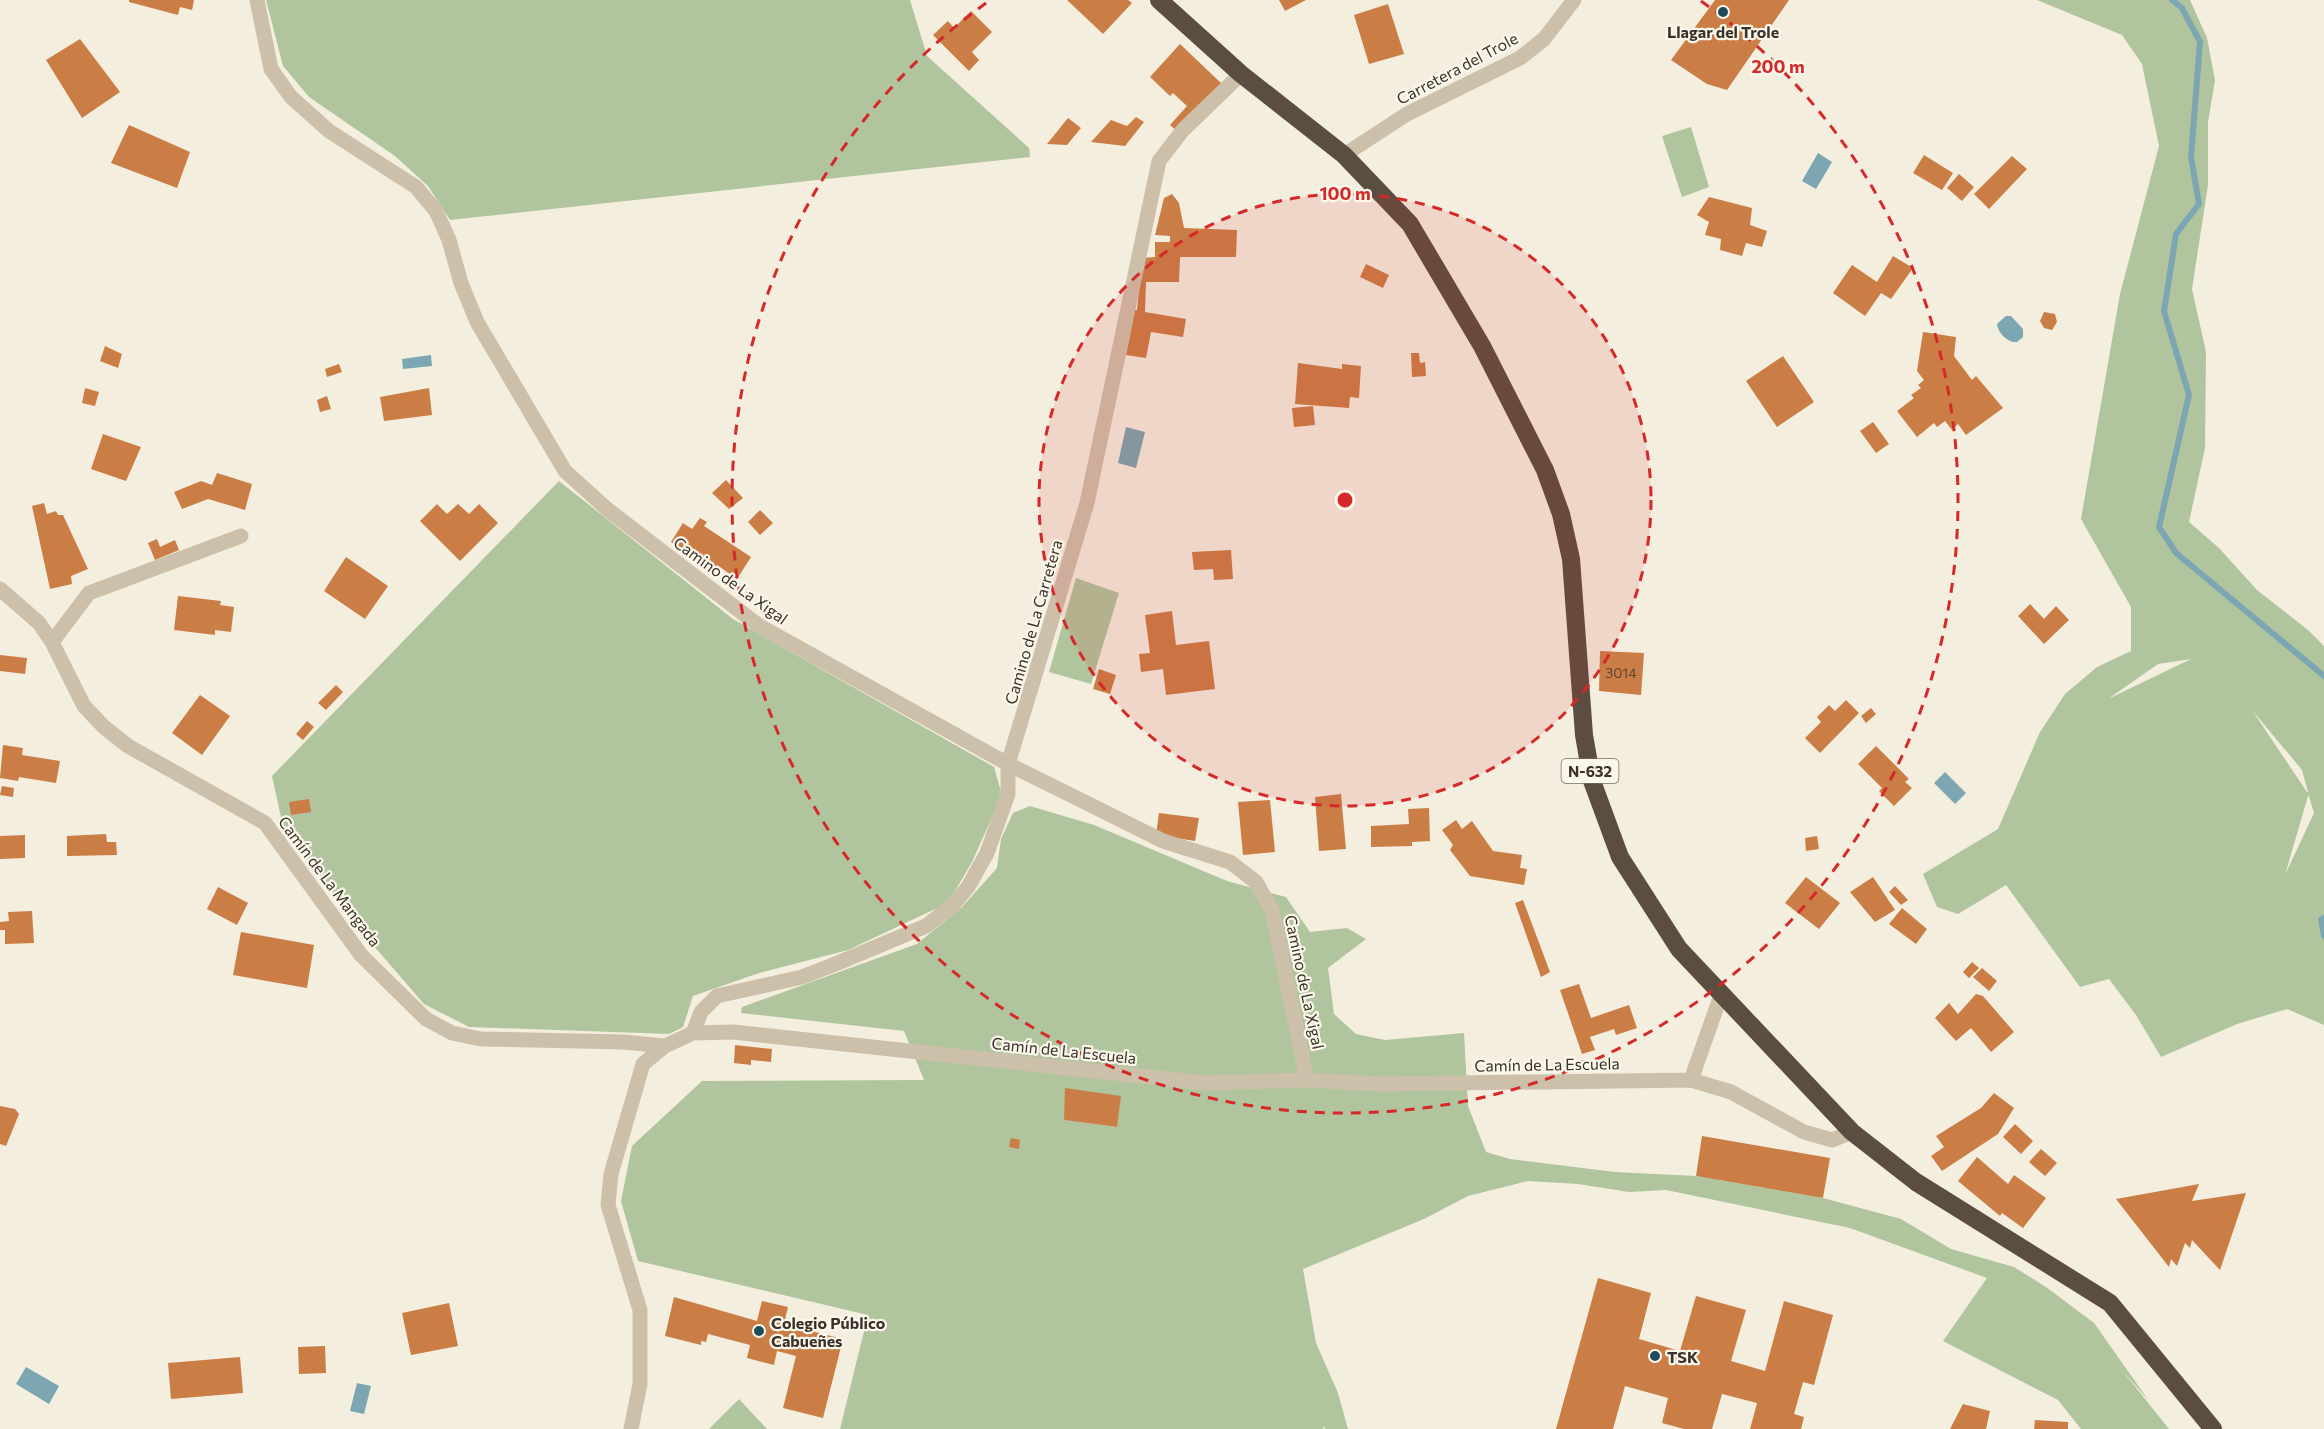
<svg xmlns="http://www.w3.org/2000/svg" width="2324" height="1429" viewBox="0 0 2324 1429" font-family="Commissioner,sans-serif">
<rect width="100%" height="100%" fill="#f4eedf"/>
<path fill="#b0c49e" fill-rule="evenodd" d="M266,0H910L927,56L1029,148L1030,157L450,220L428,186L395,156L309,97L283,66Z
M2037,0H2190L2207,38L2215,80L2208,122V185L2192,289L2206,352L2205,448L2189,522L2219,548L2257,590L2308,630L2324,646V1025L2287,1009L2237,1024L2161,1057L2136,1015L2109,979L2080,987L2006,885L1958,914L1937,907L1923,874L1998,829L2040,732L2065,694L2097,667L2131,651V607L2081,519L2120,294L2159,146L2142,64L2122,35ZM2191,659L2108,699L2158,664ZM2252,710L2302,770L2308,792H2307ZM2309,796L2314,813L2285,875L2308,796Z
M1691,127L1709,187L1682,197L1662,136Z
M559,481L733,619L994,767L1002,795L972,862L948,903L848,950L759,973L693,996L683,1027L669,1034L469,1027L424,1004L360,930L283,826L272,776Z
M1076,578L1119,593L1091,684L1049,672Z
M1030,806L1094,825L1227,881L1286,897L1310,932L1347,928L1366,939L1328,968L1334,1014L1356,1034L1385,1040L1464,1033L1468,1106L1486,1152L1510,1159L1615,1172L1696,1176L1823,1198L1901,1219L1951,1249L2014,1267L2046,1287L2094,1323L2149,1401L2121,1369L2169,1429H2081L2058,1400L1943,1341L1987,1278L1850,1228L1666,1190L1629,1192L1578,1184L1528,1181L1468,1196L1424,1219L1303,1269L1316,1343L1338,1393L1348,1429H1325L1324,1426L1323,1429H840L868,1315L638,1261L621,1201L632,1146L702,1081L924,1080L904,1031L741,1013L742,1007L917,944L962,907L997,868L1001,839L1013,813ZM1065,1089L1117,1127L1065,1120Z
M739,1399L767,1429H709Z"/>
<path fill="#7ca6b2" d="M1818,153L1832,162L1816,189L1802,181Z
M2006,316H2011L2023,329V337L2017,342C2008,343 1998,333 1997,324Z
M431,355L432,366L403,369L402,359Z
M1126,427L1145,432L1136,468L1118,463Z
M1945,772L1966,793L1955,804L1934,783Z
M26,1367L59,1386L49,1404L16,1384Z
M357,1383L371,1386L364,1414L350,1411Z"/>
<g fill="none" stroke-linecap="round" stroke-linejoin="round">
<path stroke="#7ca6b2" stroke-width="6" d="M2172,0L2182,8L2200,42L2191,157L2199,204L2176,234L2164,311L2189,395L2159,527L2176,553L2324,676
M2324,918L2321,920L2324,936"/>
</g>
<path fill="#ca7e46" d="M129,0H194L192,10L180,7L178,15L129,2Z
M1067,0H1128L1132,3L1103,34Z
M1279,0H1306L1285,11Z
M1715,0H1789L1727,90L1707,84L1671,60Z
M1388,4L1404,54L1369,64L1354,15Z
M971,11L992,32L972,52L979,60L969,71L933,35L948,21L954,28Z
M80,39L120,92L82,118L46,60Z
M1180,44L1222,84L1178,132L1170,125L1187,106L1173,93L1170,96L1150,77Z
M1136,117L1144,122L1125,146L1091,142L1111,120L1127,126Z
M1068,118L1081,128L1067,145L1047,144Z
M129,125L190,152L177,188L111,163Z
M1924,155L1953,173L1942,190L1913,173Z
M2012,156L2027,169L1989,209L1974,194Z
M1959,174L1974,187L1962,201L1947,188Z
M1172,194L1179,203L1184,228L1237,230L1236,257H1180L1179,282H1146L1145,312L1186,319L1183,337L1151,332L1146,358L1126,355L1135,310H1137L1142,258L1155,257V242H1170V236L1155,235L1164,198Z
M1709,197L1752,208L1750,225L1767,231L1762,247L1746,243L1742,256L1720,250L1721,239L1705,235L1709,222L1697,215Z
M1893,256L1913,268L1891,299L1881,293L1865,316L1833,293L1852,265L1877,282Z
M1366,264L1389,275L1383,288L1360,277Z
M2044,312L2055,314L2057,322L2052,330L2044,328L2040,321Z
M1923,332L1956,337L1954,356L1972,380L1976,376L2003,408L1966,435L1958,424L1952,430L1945,421L1937,427L1934,423L1917,437L1897,411L1914,398L1911,395L1921,388L1918,385L1924,380L1917,371Z
M105,346L122,354L118,368L100,361Z
M1411,353H1419L1420,363L1425,362L1426,376L1412,377Z
M1783,356L1814,402L1777,427L1746,381Z
M1298,363L1342,369V364L1361,366L1359,398L1350,397L1349,408L1295,404Z
M339,364L342,372L327,377L325,369Z
M85,388L99,392L95,406L82,403Z
M429,388L432,415L384,421L380,397Z
M327,396L331,409L320,412L317,400Z
M1313,406L1315,425L1294,427L1292,408Z
M1873,422L1889,444L1876,453L1860,431Z
M103,434L141,447L126,481L91,469Z
M217,473L252,484L245,510L208,499L182,509L174,492L201,481L212,485Z
M726,480L743,498L729,509L712,493Z
M44,503L47,514L56,511L58,515H63L88,569L71,576L72,584L50,589L32,506Z
M437,504L447,514L458,504L469,514L479,504L498,523L460,561L420,521Z
M760,510L773,523L760,535L748,522Z
M700,518L707,522L704,526L751,557L737,579L717,565L714,571L671,542L683,523L692,529Z
M157,539L160,547L175,540L179,550L155,560L148,543Z
M1231,550L1233,579L1214,580L1213,569L1194,570L1192,552Z
M346,557L388,586L365,619L324,591Z
M178,596L221,601L220,605L234,607L231,632L215,630V635L174,630Z
M2030,604L2044,619L2056,606L2069,620L2044,644L2018,616Z
M1172,611L1176,645L1209,641L1215,689L1166,695L1163,669L1141,672L1139,654L1150,653L1145,615Z
M1600,651L1644,653L1641,695L1599,691Z
M0,655L27,658L25,674L0,671Z
M1099,669L1116,675L1110,694L1093,689Z
M336,685L343,692L326,710L318,703Z
M200,695L230,716L202,755L172,733Z
M1846,700L1859,713L1820,753L1805,738L1821,722L1817,717L1829,705L1835,711Z
M1871,708L1876,714L1866,723L1861,716Z
M307,721L314,727L303,740L296,734Z
M3,745L23,748L22,755L60,761L56,783L19,777L18,781L0,778Z
M1876,746L1909,779L1905,782L1912,788L1894,806L1879,791L1882,788L1858,764Z
M2,786L14,788L13,797L0,795Z
M1341,794L1346,849L1319,851L1315,797Z
M309,799L311,812L291,815L289,802Z
M1270,800L1275,852L1243,855L1238,802Z
M1429,808L1430,841L1412,842V846L1371,847V826L1409,824L1408,809Z
M1159,813L1199,818L1195,841L1156,835Z
M1456,820L1462,829L1472,821L1493,851L1522,855L1520,868L1527,869L1524,885L1470,876L1450,850L1453,845L1442,830Z
M106,834L107,842H116L117,855L67,856V836Z
M25,835V858L0,859V836Z
M1817,836L1819,849L1806,851L1805,838Z
M1806,877L1840,903L1819,929L1785,903Z
M1873,877L1895,910L1875,922L1850,892Z
M1895,886L1908,900L1901,905L1889,892Z
M218,887L248,903L237,925L207,909Z
M1523,900L1550,972L1541,977L1515,903Z
M1902,908L1927,929L1916,944L1889,924Z
M32,911L34,943L5,944V930H0V922L9,921L8,912Z
M241,932L314,945L307,988L233,975Z
M1972,962L1979,968L1969,978L1963,972Z
M1982,968L1997,981L1989,991L1973,977Z
M1579,984L1591,1018L1629,1005L1637,1028L1616,1035L1614,1029L1590,1037L1595,1050L1582,1054L1560,990Z
M1976,994L1983,996L2014,1032L1991,1052L1971,1028L1956,1041L1935,1018L1949,1003L1958,1014Z
M735,1045L772,1049L771,1062L751,1060V1065L734,1063Z
M1571,1060H1585L1586,1070L1573,1069Z
M1065,1088L1121,1096L1117,1127L1064,1120Z
M1994,1093L2014,1108L1998,1134L1942,1171L1931,1156L1944,1147L1936,1136L1981,1108Z
M0,1106L15,1109L19,1114L6,1146L0,1144Z
M2015,1124L2033,1141L2021,1154L2003,1137Z
M1702,1136L1830,1158L1823,1198L1696,1176Z
M1011,1138L1020,1140L1019,1149L1009,1147Z
M2041,1149L2057,1163L2045,1176L2029,1162Z
M1977,1157L2008,1184L2014,1175L2046,1198L2023,1228L2002,1213L2000,1216L1958,1181Z
M2199,1184L2192,1201L2246,1193L2220,1270L2192,1240L2190,1248L2185,1243L2177,1266L2171,1259L2169,1267L2116,1199Z
M1598,1278L1651,1293L1639,1339L1680,1351L1696,1296L1746,1310L1731,1361L1765,1371L1784,1301L1833,1315L1814,1385L1803,1382L1794,1414L1804,1417L1801,1429H1750L1757,1403L1722,1394L1712,1429H1684L1662,1423L1668,1398L1625,1386L1613,1429H1556Z
M674,1297L757,1321L762,1301L788,1307L784,1324L843,1339L823,1418L783,1408L796,1356L777,1351L774,1365L747,1358L750,1345L708,1334L706,1342L701,1341V1345L665,1336Z
M449,1303L458,1346L411,1355L402,1313Z
M325,1346L326,1373L299,1374L298,1347Z
M240,1357L243,1393L171,1399L168,1363Z
M1963,1404L1990,1411L1986,1429H1950Z
M2035,1420L2068,1422V1429H2034Z"/>
<g fill="none" stroke-linecap="round" stroke-linejoin="round">
<path stroke="#cdc0aa" stroke-width="15" d="M257,0L271,69L291,97L329,131L416,187L436,211L449,240L461,283L477,322L565,471L607,509L758,625L1008,764L1163,841L1230,862L1256,882L1272,910L1307,1080
M1344,155L1407,114L1520,58L1544,39L1574,0
M0,589L39,623L52,642L84,706L104,727L128,746L265,823L361,955L426,1019L452,1033L481,1039L624,1042L665,1046
M52,642L89,593L241,536
M693,1033L701,1012L717,996L802,977L833,965L926,926L953,905L968,887L987,853L1008,794V764L1087,503L1159,161L1183,130L1241,74
M1691,1080L1721,995
M631,1429L640,1384V1310L608,1205L611,1174L643,1064L665,1046L693,1033L733,1032L1205,1083L1307,1080L1379,1084L1691,1080L1731,1092L1804,1132L1832,1140L1852,1132"/>
<path stroke="#5b4d40" stroke-width="18" d="M1159,0L1241,74L1344,155L1410,224L1482,346L1545,470L1561,514L1571,559L1584,735L1592,781L1620,857L1679,949L1852,1132L1916,1182L2110,1303L2213,1429"/>
</g>
<circle cx="1345" cy="500" r="306" fill="#d62828" fill-opacity=".12"/>
<g fill="none" stroke="#d62828" stroke-width="3" stroke-dasharray="10 8">
<circle cx="1345" cy="500" r="306"/>
<path d="M1701 1A613 613 0 1 1 989 1"/>
</g>
<g fill="#1d4d5d" stroke="#fbf7eb" stroke-width="2">
<circle cx="1723" cy="12" r="6"/>
<circle cx="759" cy="1331" r="6"/>
<circle cx="1655" cy="1356" r="6"/>
</g>
<g text-anchor="middle" dominant-baseline="central" stroke-width="4.5" stroke-linejoin="round" paint-order="stroke">
<g font-size="14" fill="#5e4531">
<text x="1621" y="672">3014</text>
</g>
<rect fill="#fbf7eb" stroke="#746d64" stroke-width="1.5" x="1561.5" y="759" width="57" height="24" rx="4.5"/>
<g font-size="15" font-weight="bold" fill="#3a322a">
<text x="1590" y="771">N-632</text>
</g>
<g font-size="16" font-weight="bold" fill="#3a322a" stroke="#fbf7eb" text-anchor="start">
<text x="1723" y="31" text-anchor="middle">Llagar del Trole</text>
<text x="771" y="1322">Colegio Público<tspan x="771" dy="18">Cabueñes</tspan></text>
<text x="1667" y="1356">TSK</text>
</g>
<g font-size="16" fill="#3a322a" stroke="#fbf7eb">
<text transform="translate(1457 68) rotate(-28)">Carretera del Trole</text>
<text transform="translate(731 580) rotate(36)">Camino de La Xigal</text>
<text transform="translate(1033 622) rotate(-74)">Camino de La Carretera</text>
<text transform="translate(330 881) rotate(53)">Camín de La Mangada</text>
<text transform="translate(1305 982) rotate(78)">Camino de La Xigal</text>
<text transform="translate(1064 1050) rotate(6)">Camín de La Escuela</text>
<text transform="translate(1547 1064) rotate(-1)">Camín de La Escuela</text>
</g>
</g>
<circle cx="1345" cy="500" r="9" fill="#d62828" stroke="#fbf7eb" stroke-width="3"/>
<g font-size="18" text-anchor="middle" font-weight="bold" fill="#d62828" stroke="#fbf7eb" stroke-width="4.5" stroke-linejoin="round" paint-order="stroke">
<text x="1778" y="73">200 m</text>
<text x="1345" y="200">100 m</text>
</g>
</svg>
